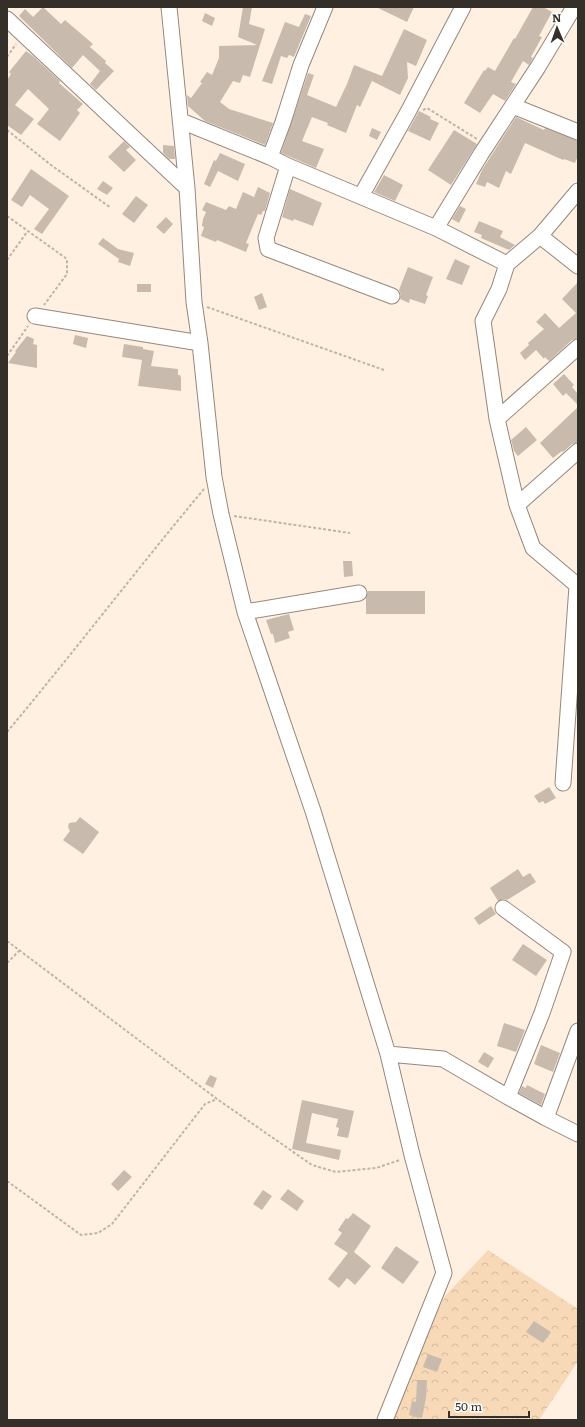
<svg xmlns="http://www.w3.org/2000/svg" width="585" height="1427" viewBox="0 0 585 1427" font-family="Literata,serif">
<defs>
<pattern id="park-crowns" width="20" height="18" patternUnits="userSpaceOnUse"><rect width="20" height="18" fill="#f7d8b7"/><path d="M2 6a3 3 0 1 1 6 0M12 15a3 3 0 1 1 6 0" fill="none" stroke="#d4ba9d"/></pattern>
</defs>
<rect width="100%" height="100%" fill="#fff0e2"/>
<path fill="url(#park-crowns)" d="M488,1250L578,1309V1361L539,1420H385L445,1296Z"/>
<path fill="#c8bbad" d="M43,7L61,24L65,20L93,44L90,47L106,61L105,63L114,71L96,90L90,84L100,71L83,55L72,68L19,16L25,9L33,17Z
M243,7H252L249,24L265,29L250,77L243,75L240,83L233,81L220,102L229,109L273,123L265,145L205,121L188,106L187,95L191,98L202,83L200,82L207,72L212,75L219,58V46L257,45L238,37Z
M376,7H414L407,22Z
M533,7H543L552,12L539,36L542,37L531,57L533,58L529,65L523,61L511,82L516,84L505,101L493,94L480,113L464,103L484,70L485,71L488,67L495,71L514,38L515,39Z
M205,13L215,18L212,26L202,21Z
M305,14L311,16L294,57L289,55L287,58L281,56L272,84L262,81L285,22L299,27Z
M404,29L427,40L416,66L407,62L408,78L400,95L372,81L360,107L357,105L346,133L327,125L328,123L312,117L302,141L324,149L316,168L281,153L308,73L314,75L307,95L336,107L347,84L354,65L382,76Z
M26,51L33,56L60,81L59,83L83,104L77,110L80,113L60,141L37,124L49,109L28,89L15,105L34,119L21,135L7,125V80L11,74L9,72Z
M419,111L431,117L430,119L439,123L430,141L408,131Z
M516,117L544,130L545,128L578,141V156L575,163L564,159L563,160L525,143L511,174L506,171L499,188L487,182L485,187L476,184L482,170Z
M372,128L381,132L377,140L369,136Z
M454,130L477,144L451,185L428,170Z
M124,141L130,147L126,150L136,160L124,172L108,157Z
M163,145L174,146L175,159H169L163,153Z
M220,153L245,164L238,181L218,171L210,187L204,184L214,160L216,161Z
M31,169L69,196L42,234L34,229L49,209L30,195L22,207L11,200Z
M384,175L403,185L395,201L374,192Z
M103,181L113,188L107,195L97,189Z
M258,187L270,193L265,211H263L261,215L258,214L246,243L249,244L246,252L217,240L216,242L201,236L204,227L202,226L203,219L206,212L202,210L206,202L226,210L229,206L236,209L243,192L254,197Z
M290,189L322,203L313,226L294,219L293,221L282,217Z
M136,196L148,205L134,223L122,214Z
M460,206L466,209L459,223L452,219Z
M166,217L173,224L164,234L156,227Z
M479,221L503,231L500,237L515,245L509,250L481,238L482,235L474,232Z
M103,238L118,249L134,253L130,266L118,262L119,259L98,244Z
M455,259L470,266L462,285L446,279Z
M408,267L433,277L426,295L428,296L425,304L410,299L409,303L400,299L401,295L399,290Z
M578,282V338L572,340L549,361L545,357L544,359L536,350L525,360L520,353L529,345L528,343L544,329L536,322L545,313L559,328L576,313L562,299Z
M137,284H151V292H137Z
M262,293L267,307L259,310L254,297Z
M75,335L88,338L86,348L73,344Z
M27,336L34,339L33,344L37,345V368L8,363L16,352L15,351Z
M124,344L143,347V349L154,351L151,366L178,369V375H180L181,378V391L138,386L142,360L122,357Z
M564,374L574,385L572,387L578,394V405L566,393L563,396L553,384Z
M578,407V442L572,444L563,452L562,451L553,458L540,443Z
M526,427L537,440L518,456L514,451L511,440Z
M343,561H352L353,576L344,577Z
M368,591H425V614H366V598Z
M289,614L294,630L288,632L290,638L275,643L273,634H271L266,620Z
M549,787L556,798L545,804L543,801L539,803L534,796Z
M80,817L99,832L83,854L63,840L70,831L68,827L69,823L76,822Z
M518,869L523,877L530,873L536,882L507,900L504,899L498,901L490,888Z
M491,906L496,914L479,925L474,918Z
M523,944L547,960L536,976L512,960Z
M504,1023L525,1030L516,1052L497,1046Z
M541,1045L560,1053L553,1072L534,1064Z
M484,1052L494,1058L488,1068L478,1062Z
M210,1075L217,1078L213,1088L205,1084Z
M527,1085L545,1094L541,1105L519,1093L522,1086L526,1088Z
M302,1100L354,1111L348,1138L337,1136L339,1128L336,1127L338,1119L312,1113L306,1143L341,1150L339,1160L292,1149Z
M124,1170L132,1177L118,1191L111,1184Z
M288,1189L304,1201L297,1211L280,1199Z
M263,1190L272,1196L262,1210L253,1204Z
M353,1213L371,1226L354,1252L371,1266L355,1285L347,1278L339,1288L328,1279L348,1253L334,1244L342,1233L338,1230L346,1218L348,1219Z
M396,1246L419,1262L403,1284L381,1268Z
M534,1321L551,1332L543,1343L526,1332Z
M428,1354L442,1359L437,1372L423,1367Z
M417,1380H427L426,1398L422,1418L409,1415L412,1401L416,1402Z"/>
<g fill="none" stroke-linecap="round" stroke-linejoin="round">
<defs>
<path id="minor" d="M169,7L187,188L194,302L200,343L214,477L221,514L245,612L313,811L388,1054L412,1155L444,1273L385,1420
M325,7L301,65L283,122L270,157L288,166L266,238L268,249L392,296
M7,19L187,188
M513,106L578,132
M181,121L270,157
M288,166L436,228L507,264L499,289L483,321L497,419L517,505L533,548L578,586
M361,196L408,112L463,7
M436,228L481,154L538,67L574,7
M540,236L578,266
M507,264L540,236L578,191
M35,316L200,343
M497,419L578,347
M517,505L578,451
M245,612L359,593
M563,783L577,586
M503,908L563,952L542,1013L508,1097
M388,1054L443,1059L508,1097L546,1118L578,1134
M546,1118L578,1031"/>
</defs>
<use href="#minor" stroke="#95887b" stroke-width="17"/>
<path stroke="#c0b4a9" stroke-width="2" stroke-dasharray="3 2" stroke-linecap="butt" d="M7,57L16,44
M423,110L427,108L477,139
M7,130L51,165L111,208
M7,216L67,259V274L44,305
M7,260L27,232
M207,307L384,370
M7,356L28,326
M234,516L350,533
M7,732C74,652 137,569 204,489
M7,941L217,1099L312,1165L336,1172L376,1168L400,1160
M7,963L20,950
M7,1181L81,1235L98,1233L112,1224L205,1104L217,1099"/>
<use href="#minor" stroke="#fff" stroke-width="15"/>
</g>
<rect width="585" height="1427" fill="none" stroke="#342f29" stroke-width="16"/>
<g transform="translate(557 28) rotate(358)" stroke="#ffffff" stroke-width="3" paint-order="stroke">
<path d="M0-3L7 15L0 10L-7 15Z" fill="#342f29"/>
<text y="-6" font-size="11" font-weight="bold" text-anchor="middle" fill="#342f29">N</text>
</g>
<path d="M449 1411v6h80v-6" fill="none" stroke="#342f29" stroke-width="2"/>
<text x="455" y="1411" font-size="12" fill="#342f29" stroke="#ffffff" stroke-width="3" paint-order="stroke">50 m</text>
</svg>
